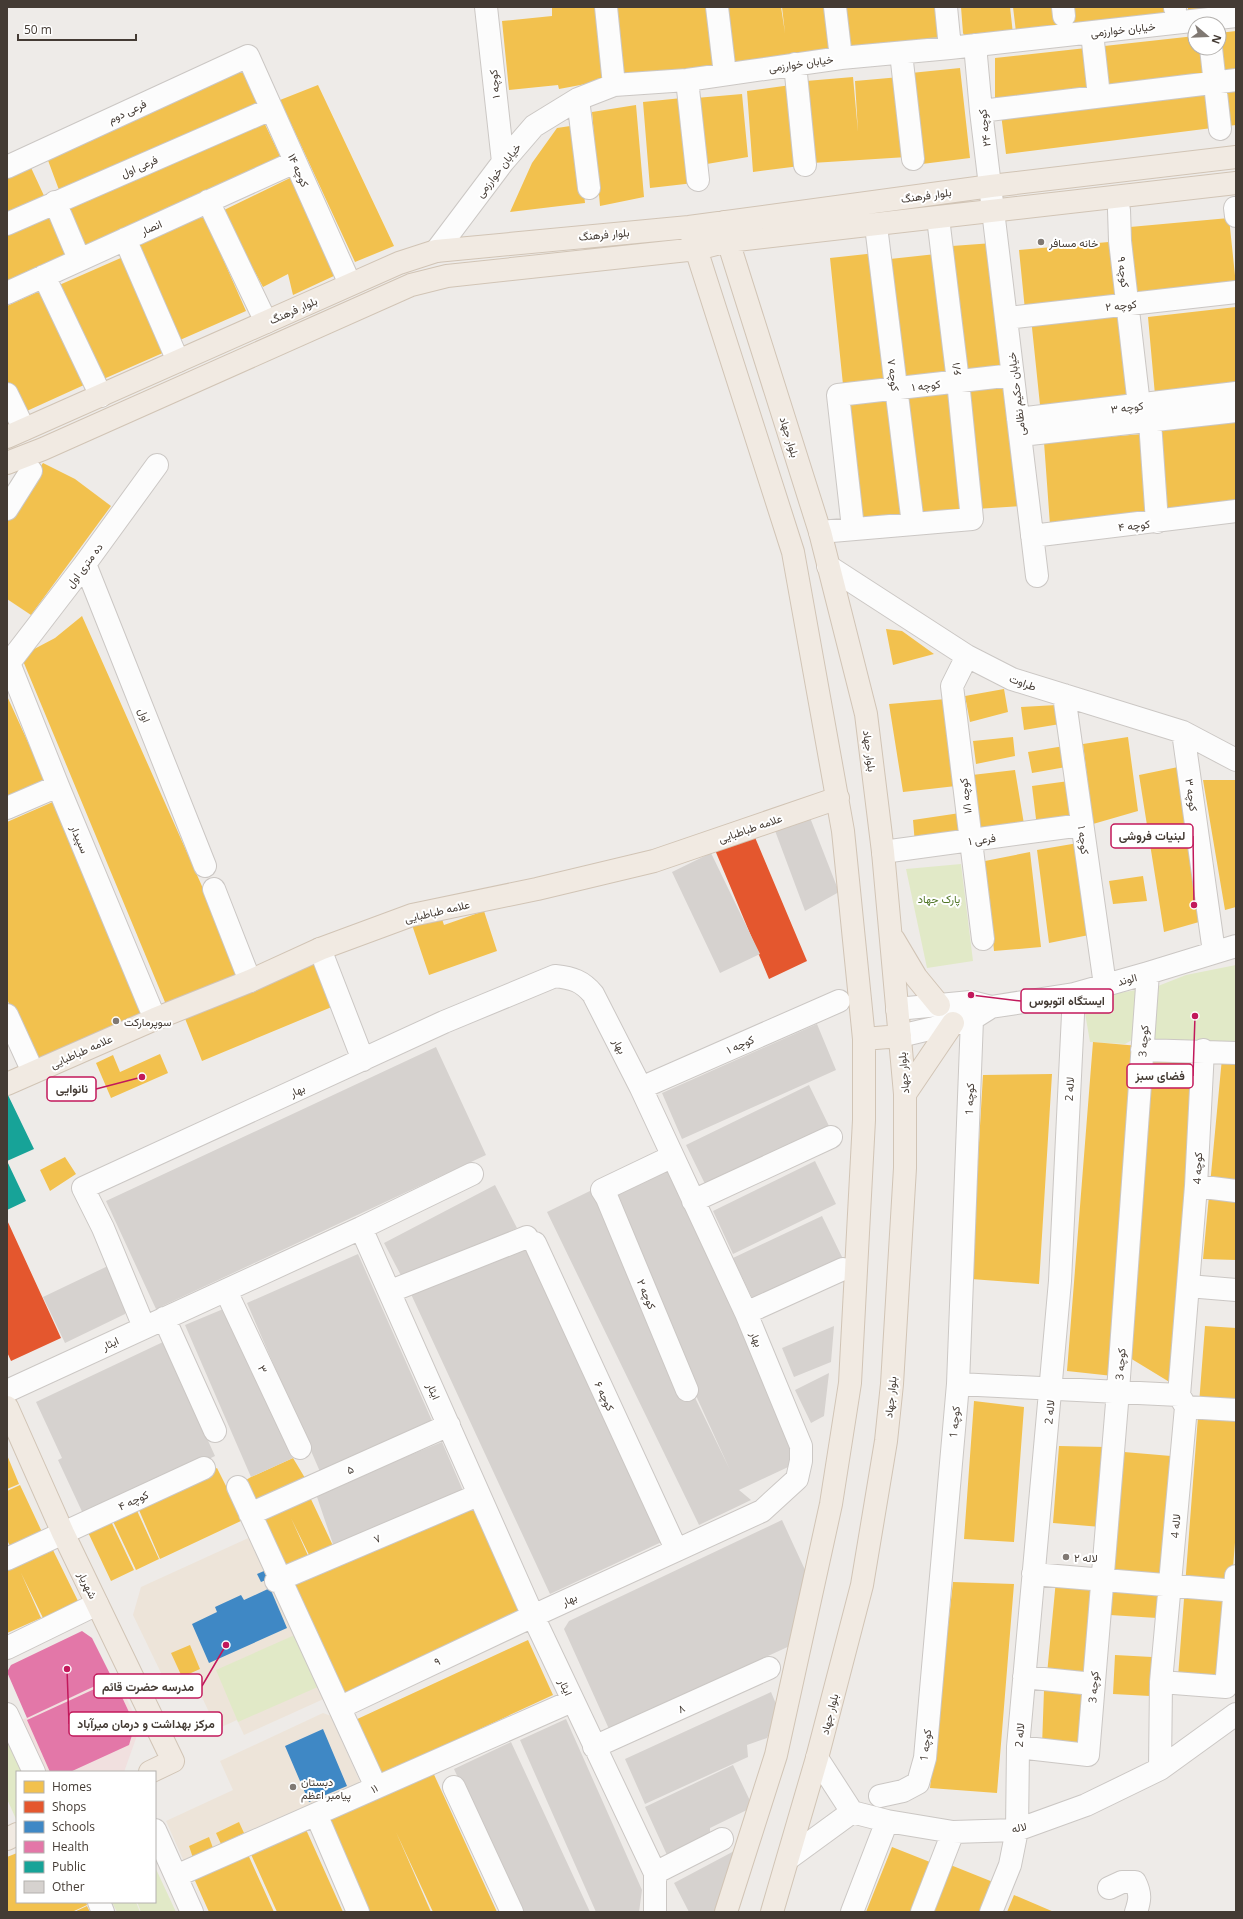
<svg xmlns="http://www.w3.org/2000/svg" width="1243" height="1919" viewBox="0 0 1243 1919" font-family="'Open Sans',Vazirmatn,sans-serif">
<rect width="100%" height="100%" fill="#eeebe8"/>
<path fill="#ede4d9" d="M255,1535L328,1697L244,1735L237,1720L217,1729L199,1691L162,1675L133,1615L141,1587Z
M323,1713L331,1716L361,1784L185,1864L166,1821L233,1790L220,1761Z"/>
<path fill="#f1e0df" d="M116,1676L140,1727L124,1772H45L22,1720Z"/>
<path fill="#e1e9c7" d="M961,864L973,961L927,968L906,869Z
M1236,965V1048L1154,1045L1153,988L1186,975Z
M1136,990L1137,1037L1125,1044L1090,1042L1085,1013L1109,995Z
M297,1634L320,1686L238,1722L216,1670Z
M7,1732L25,1772H17L16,1819L7,1799Z
M155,1867L176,1912H141L137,1902H155Z
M112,1902H136L140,1912H117Z"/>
<path fill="#f2c14e" d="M552,7H599L607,80L559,89L558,85L509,90L502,21L552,16Z
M613,7H713L719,67L621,78Z
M727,7H781L785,33L782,7H827L832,49L734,63Z
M839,7H940L944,37L844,50Z
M961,7H1010L1013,34L967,41L963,33Z
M1013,7H1056L1059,28L1016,32Z
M1071,7H1170V17L1073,30Z
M1188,7H1236L1188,14Z
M1236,31V75L995,103V58L1195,36V48H1219V33Z
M241,68L260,108L62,198L46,155Z
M960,68L970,158L922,164L911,73Z
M853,77L858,132L855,81L900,77L907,157L812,163L806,81Z
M1236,81V125L1006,154L1001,114Z
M318,85L394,246L355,262L280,100Z
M791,85L800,166L753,172L747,91Z
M742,94L748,157L701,165L696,98Z
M682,98L694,183L650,188L643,102Z
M636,105L644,197L600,206L592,112Z
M262,118L281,158L83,249L67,205Z
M577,125L585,203L510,212L532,163L557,128Z
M27,159L46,200L7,217V169Z
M290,178L336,275L293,295L288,274L263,287L222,211Z
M50,214L69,255L7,284V234Z
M204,216L246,311L180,340L138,245Z
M1229,218L1236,285L1136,296L1130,227Z
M1120,241L1125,301L1025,310L1019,250Z
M993,243L1022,506L976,509L952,246Z
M876,253L903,516L857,521L830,258Z
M936,254L967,514L919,518L890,259Z
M123,257L165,352L99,381L57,286Z
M42,290L84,385L18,415L7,389V306Z
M1236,307V382L1155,395L1148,317Z
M1124,308L1133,395L1040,405L1031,318Z
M1236,422V505L1164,512L1157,429Z
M1143,434L1148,515L1050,525L1044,442Z
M43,463L75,479L111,506L31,615L7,599V515Z
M82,616L241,974L167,1007L21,656L55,638Z
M886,629L902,631L934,654L893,665Z
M1004,689L1008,712L970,722L965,696Z
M7,696L47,784L7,802Z
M946,699L956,786L903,792L889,704Z
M1057,705L1060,724L1024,730L1021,707Z
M1013,737L1015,756L976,764L973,741Z
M1128,737L1138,811L1093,824L1083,744Z
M1064,746L1066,767L1032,773L1028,752Z
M1183,766L1206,920L1164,932L1139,775Z
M1015,770L1025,830L981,835L972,775Z
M1203,780H1236V907L1225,910Z
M1069,781L1075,821L1037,827L1032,786Z
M55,801L145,1014L37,1065L7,999V822Z
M960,813L963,835L915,844L913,820Z
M1078,843L1089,935L1049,943L1037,850Z
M1030,852L1041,947L994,951L985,861Z
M1143,876L1147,901L1113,904L1109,881Z
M484,911L497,951L429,975L411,922L440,913L444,925Z
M316,961L334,1006L202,1061L184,1016Z
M1093,1042L1139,1046L1113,1376L1067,1371Z
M160,1054L168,1073L111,1098L96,1063L113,1055L120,1072Z
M1198,1056L1176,1386L1130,1358L1151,1058Z
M1222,1058L1236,1059V1260L1203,1259Z
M1052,1074L1039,1284L971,1279L983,1075Z
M65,1157L76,1174L50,1191L40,1170Z
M1205,1326L1236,1328V1530L1224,1681L1178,1677Z
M974,1401L1024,1407L1014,1542L964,1539Z
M1059,1446L1106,1447L1101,1527L1053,1523Z
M1124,1452L1171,1456L1157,1618L1110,1615Z
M7,1455L19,1484L7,1489Z
M293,1458L305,1478L252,1507L241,1483L251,1477Z
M217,1468L243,1520L160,1559L136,1503L185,1484Z
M20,1485L42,1532L11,1548L7,1540V1491Z
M309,1495L335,1550L312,1561L291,1518L310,1560L287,1571L261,1515Z
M474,1501L524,1611L344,1693L295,1584Z
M134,1504L159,1559L136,1570L110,1515Z
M108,1515L134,1570L111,1581L85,1526Z
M52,1548L78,1601L43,1618L21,1573L41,1618L7,1633V1569Z
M1056,1580L1098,1585L1093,1678L1047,1674Z
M953,1582L1014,1584L997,1793L930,1788Z
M528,1640L553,1695L378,1776L353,1721Z
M190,1645L200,1669L182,1677L171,1653Z
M1115,1655L1152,1657L1150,1696L1113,1694Z
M1044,1690L1087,1695L1084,1749L1042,1746Z
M431,1768L497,1912H433L396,1832L431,1912H365L323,1818Z
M239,1822L244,1833L221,1844L216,1833Z
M304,1825L343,1912H277L249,1850Z
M209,1837L213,1848L193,1858L189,1846Z
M892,1847L935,1864L916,1912H866Z
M246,1850L274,1912H209L192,1874Z
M17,1853V1902H86L87,1905L72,1912H7V1857Z
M948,1864L993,1882L981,1912H930Z
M1014,1895L1054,1912H1007Z
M87,1906L90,1912H74Z"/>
<path fill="#e4572e" d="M754,835L807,961L769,979L715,850Z
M7,1220L61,1338L11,1361L7,1352Z"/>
<path fill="#3f88c5" d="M264,1571L268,1579L261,1582L257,1574Z
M270,1588L287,1628L209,1663L192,1624L217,1612L215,1607L241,1595L244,1600Z
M323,1729L347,1786L309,1802L285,1746Z"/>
<path fill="#e377a8" d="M82,1631L92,1638L112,1678L27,1718L7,1672L11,1665Z
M114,1680L135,1725L129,1745L70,1772H50L27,1720Z"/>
<path fill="#17a398" d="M7,1093L34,1149L7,1161L26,1201L7,1210Z"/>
<path fill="#d6d2cf" d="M809,815L839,892L805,911L774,828Z
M711,853L760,954L720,973L672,872Z
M817,1024L836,1070L682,1139L662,1093Z
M436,1047L486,1155L156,1309L106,1201Z
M809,1085L829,1126L706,1186L686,1145Z
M669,1158L801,1461L739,1490L751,1500L699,1525L547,1212L594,1189L730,1470L602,1190Z
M815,1161L836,1204L733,1254L713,1211Z
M495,1185L517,1228L406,1285L384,1243Z
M822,1216L844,1261L755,1304L733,1258Z
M527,1237L668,1539L550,1594L410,1292Z
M358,1254L433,1423L321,1474L247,1303Z
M110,1265L128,1301L125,1314L65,1343L43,1297Z
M228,1307L293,1458L251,1477L185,1325Z
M834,1326L831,1362L794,1377L782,1348Z
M163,1342L215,1456L85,1518L58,1460L62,1458L36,1402Z
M829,1373L824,1416L811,1423L795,1390Z
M442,1442L464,1493L335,1550L316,1494Z
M782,1520L806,1572L794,1644L609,1729L564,1629L569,1621Z
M771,1692L779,1711L767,1738L747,1745L748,1757L645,1804L625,1759Z
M566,1719L642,1890L639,1912H596L520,1740Z
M511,1742L590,1912H520L454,1769Z
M733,1765L753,1807L710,1828V1835L667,1855L645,1807Z
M736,1850L715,1912H689L674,1883Z"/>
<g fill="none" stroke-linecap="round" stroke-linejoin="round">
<defs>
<path id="minor" d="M486,7L503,162
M606,7L614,85
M717,7L725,74
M835,7L841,58
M946,7L950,48
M1063,7L1064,16
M1175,7V8
M1092,33L1099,96
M975,45L981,111L1037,576
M1211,48L1220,129
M901,53L913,159
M795,64L805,165
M687,80L698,180
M578,99L589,188
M981,111L1236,80
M7,167L248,56L350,284
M208,201L266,322
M55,202L79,259
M1235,208L1236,216
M1119,210L1120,241L1139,405
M7,224L271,109
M876,226L913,524
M125,239L178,361
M436,251L503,162L534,126L578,99L614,85L687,80L841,58L950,48L1236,16
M44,276L101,396
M7,293L295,162
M1007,318L1236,292
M7,394L24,429
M1018,419L1236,393
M1150,422L1157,522
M1021,435L1236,411
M7,509L31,471
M853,528L838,395L1013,375
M820,532L972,519L958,381L938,218
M1032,536L1236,511
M85,564L205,866
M828,566L967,656L1012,679L1183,732L1236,760
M967,656L952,686L983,939
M7,658L58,786L155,1019
M9,663L85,564L157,465
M1064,695L1105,985
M1183,732L1214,952
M7,808L58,786
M883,852L1082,825
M214,889L250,981
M320,949L363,1060
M897,1009L971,1002L991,1007
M7,1015L33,1072
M900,1036L972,1019L991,1007L1074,994L1148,973L1236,946
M1142,1050L1236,1053
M641,1088L839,1001
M675,1162L669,1158L602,1190L607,1198L687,1390
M1196,1186L1236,1191
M693,1201L831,1137
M361,1228L472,1174
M535,1243L676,1549
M1188,1286L1236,1290
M226,1291L300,1448
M391,1291L527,1237
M746,1313L843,1269
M164,1318L215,1431
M144,1327L103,1228L83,1188L444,1022L555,976C573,978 582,981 593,994L641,1088L746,1313L801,1446V1461L797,1479L762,1511L533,1616L341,1707
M958,1384L1179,1395
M7,1391L361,1228L533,1616L655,1873V1912
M1186,1407L1236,1410
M238,1487L376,1787
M250,1514L449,1425
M7,1559L204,1468
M1033,1574L1236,1591
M276,1581L478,1495
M7,1648L97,1604
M1024,1677L1093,1684
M1161,1682L1226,1687L1236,1576
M7,1714L34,1772
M594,1747L769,1668
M1018,1747L1088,1755L1118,1391L1148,973
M817,1758L852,1812
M1160,1769L1161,1682L1186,1407L1179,1395L1196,1186L1203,1050
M454,1787L512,1912
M880,1796L903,1791L918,1783L925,1758L958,1384L972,1019
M852,1812L887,1821L953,1832L1017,1830L1086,1805L1160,1769L1236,1714
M316,1814L358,1912
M155,1830L192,1912
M789,1858L852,1812
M655,1873L722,1839
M176,1876L572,1701
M1109,1888L1122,1882H1135C1141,1894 1140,1900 1136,1912
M99,1902L103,1912
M852,1912L887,1821
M922,1912L953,1832
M991,1912L1010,1865L1017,1830L1018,1747L1060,1281L1074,994"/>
<path id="major" d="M724,222L728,241L820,532L866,714L883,852L905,1094V1168L892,1384L886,1441L862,1585L817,1758L772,1912
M689,227L793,552L843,831L864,1039V1120L850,1383L831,1504L776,1755L726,1912
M7,437L399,263L436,251L689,227L991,186L1236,157
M7,463L43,449L411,285L447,276L697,249L728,241L1236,183
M894,940L916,977L939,1005
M864,1039L900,1036
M7,1084L155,1019L250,981L320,949L412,915L537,889L654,861L838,798
M905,1094L953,1023
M7,1407L63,1533L173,1761L150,1772
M7,1839L17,1834"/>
</defs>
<use href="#minor" stroke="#cbc7c4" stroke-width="24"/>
<use href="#major" stroke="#d1c4b5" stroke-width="24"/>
<use href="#minor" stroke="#fcfcfc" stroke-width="22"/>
<use href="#major" stroke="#f1eae2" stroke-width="22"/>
</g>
<g fill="#807973" stroke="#fff" stroke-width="1.5">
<circle cx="1041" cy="242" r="4"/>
<circle cx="116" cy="1021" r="4"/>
<circle cx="1066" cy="1557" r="4"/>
<circle cx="293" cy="1787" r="4"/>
</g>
<g text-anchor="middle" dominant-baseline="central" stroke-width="4" stroke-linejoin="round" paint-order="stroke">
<g font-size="11" fill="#443b34" stroke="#fff">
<text transform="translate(1123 29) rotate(-6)">خیابان خوارزمی</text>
<text transform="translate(801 63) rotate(-8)">خیابان خوارزمی</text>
<text transform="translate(494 84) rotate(-96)">کوچه ۱</text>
<text transform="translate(127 111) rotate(-25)">فرعی دوم</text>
<text transform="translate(984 128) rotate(-97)">کوچه ۲۴</text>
<text transform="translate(139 166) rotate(-23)">فرعی اول</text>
<text transform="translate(299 170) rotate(66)">کوچه ۱۴</text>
<text transform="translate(498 170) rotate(-52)">خیابان خوارزمی</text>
<text transform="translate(926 195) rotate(-8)">بلوار فرهنگ</text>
<text transform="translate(151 227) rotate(-24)">انصار</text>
<text transform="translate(604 234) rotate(-5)">بلوار فرهنگ</text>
<text transform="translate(1124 272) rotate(82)">کوچه ۹</text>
<text transform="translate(1121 305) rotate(-6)">کوچه ۲</text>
<text transform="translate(293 310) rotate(-24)">بلوار فرهنگ</text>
<text transform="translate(956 369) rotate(-97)">۶/۱</text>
<text transform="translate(894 375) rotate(83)">کوچه ۷</text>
<text transform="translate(926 385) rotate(-7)">کوچه ۱</text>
<text transform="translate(1016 394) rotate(-97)">خیابان حکیم نظامی</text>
<text transform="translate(1127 407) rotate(-7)">کوچه ۳</text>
<text transform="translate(790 437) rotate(73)">بلوار جهاد</text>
<text transform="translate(1134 525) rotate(-6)">کوچه ۴</text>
<text transform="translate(84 565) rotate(-53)">ده متری اول</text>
<text transform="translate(1023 682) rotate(20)">طراوت</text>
<text transform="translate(145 715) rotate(68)">اول</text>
<text transform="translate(870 751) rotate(83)">بلوار جهاد</text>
<text transform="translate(1192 795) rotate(82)">کوچه ۳</text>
<text transform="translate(965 796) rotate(-97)">کوچه ۱/۱</text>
<text transform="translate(750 828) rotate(-19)">علامه طباطبایی</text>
<text transform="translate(80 839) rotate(67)">سپیدار</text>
<text transform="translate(982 839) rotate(-8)">فرعی ۱</text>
<text transform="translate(1084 840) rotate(83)">کوچه ۱</text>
<text transform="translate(437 911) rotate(-13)">علامه طباطبایی</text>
<text transform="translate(1127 979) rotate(-15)">الوند</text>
<text transform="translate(1143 1041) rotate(-86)">کوچه 3</text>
<text transform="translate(740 1044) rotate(-24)">کوچه ۱</text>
<text transform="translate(620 1046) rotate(63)">بهار</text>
<text transform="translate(81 1051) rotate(-24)">علامه طباطبایی</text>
<text transform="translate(903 1073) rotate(-95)">بلوار جهاد</text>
<text transform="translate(1069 1089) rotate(-87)">لاله 2</text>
<text transform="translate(297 1090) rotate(-25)">بهار</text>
<text transform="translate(969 1099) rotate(-88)">کوچه 1</text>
<text transform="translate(1197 1168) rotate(-87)">کوچه 4</text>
<text transform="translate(647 1294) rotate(67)">کوچه ۲</text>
<text transform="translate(757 1339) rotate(68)">بهار</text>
<text transform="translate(110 1343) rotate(-25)">ایثار</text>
<text transform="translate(1120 1364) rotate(-86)">کوچه 3</text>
<text transform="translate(263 1369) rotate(65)">۳</text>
<text transform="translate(434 1391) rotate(66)">ایثار</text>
<text transform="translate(605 1396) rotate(65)">کوچه ۶</text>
<text transform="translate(890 1397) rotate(-84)">بلوار جهاد</text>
<text transform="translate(1049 1412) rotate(-84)">لاله 2</text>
<text transform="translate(954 1422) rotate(-85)">کوچه 1</text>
<text transform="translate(350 1469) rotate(-24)">۵</text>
<text transform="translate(133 1500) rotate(-25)">کوچه ۴</text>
<text transform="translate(1175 1526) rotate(-85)">لاله 4</text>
<text transform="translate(377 1538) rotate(-23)">۷</text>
<text transform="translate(88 1585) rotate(64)">شهریار</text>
<text transform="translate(569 1599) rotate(-25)">بهار</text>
<text transform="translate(437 1661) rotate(-26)">۹</text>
<text transform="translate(566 1687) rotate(65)">ایثار</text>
<text transform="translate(1093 1687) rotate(-86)">کوچه 3</text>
<text transform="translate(681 1708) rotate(-24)">۸</text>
<text transform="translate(829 1714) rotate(-76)">بلوار جهاد</text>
<text transform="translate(1019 1735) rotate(-86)">لاله 2</text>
<text transform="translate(925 1745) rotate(-83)">کوچه 1</text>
<text transform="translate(374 1788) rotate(-24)">۱۱</text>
<text transform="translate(1019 1827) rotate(-12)">لاله</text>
</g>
<g font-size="11" fill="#443b34" stroke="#fff" text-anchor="start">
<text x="1049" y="242">خانه مسافر</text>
<text x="124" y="1021">سوپرمارکت</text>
<text x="1074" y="1557">لاله ۲</text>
<text x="301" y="1781">دبستان<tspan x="301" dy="13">پیامبر اعظم</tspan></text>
</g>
<g font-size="11" fill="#517627" stroke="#fff">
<text x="939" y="898">پارک جهاد</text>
</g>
</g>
<path fill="none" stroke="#c2185b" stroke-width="1.5" d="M1194 905L1193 836M971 995L1021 1001M1195 1016L1193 1076M142 1077L96 1089M226 1645L202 1686M67 1669L69 1724"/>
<g fill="#c2185b" stroke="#fff" stroke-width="1.5">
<circle cx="1194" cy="905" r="4"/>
<circle cx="971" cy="995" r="4"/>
<circle cx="1195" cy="1016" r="4"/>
<circle cx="142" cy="1077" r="4"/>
<circle cx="226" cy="1645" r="4"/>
<circle cx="67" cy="1669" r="4"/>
</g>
<g fill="#fff" stroke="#c2185b" stroke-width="1.5">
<rect x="1111" y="824" width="82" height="24" rx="4"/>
<rect x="1021" y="989" width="92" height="24" rx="4"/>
<rect x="1127" y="1064" width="66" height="24" rx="4"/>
<rect x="47" y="1077" width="49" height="24" rx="4"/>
<rect x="94" y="1674" width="108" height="24" rx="4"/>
<rect x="69" y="1712" width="153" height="24" rx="4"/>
</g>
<g font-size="12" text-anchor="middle" font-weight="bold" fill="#443b34">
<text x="1152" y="840">لبنیات فروشی</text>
<text x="1067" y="1005">ایستگاه اتوبوس</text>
<text x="1160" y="1080">فضای سبز</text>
<text x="72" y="1093">نانوایی</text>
<text x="148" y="1691">مدرسه حضرت قائم</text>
<text x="146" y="1728">مرکز بهداشت و درمان میرآباد</text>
</g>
<rect width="1243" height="1919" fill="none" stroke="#443b34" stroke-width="16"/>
<rect x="16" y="1771" width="140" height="132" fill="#ffffff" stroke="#b4b1ae"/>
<rect x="24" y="1781" width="20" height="12" fill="#f2c14e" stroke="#b4b1ae"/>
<text x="52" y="1791" font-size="12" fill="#443b34">Homes</text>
<rect x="24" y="1801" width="20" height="12" fill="#e4572e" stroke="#b4b1ae"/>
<text x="52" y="1811" font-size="12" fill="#443b34">Shops</text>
<rect x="24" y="1821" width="20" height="12" fill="#3f88c5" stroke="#b4b1ae"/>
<text x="52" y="1831" font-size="12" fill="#443b34">Schools</text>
<rect x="24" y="1841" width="20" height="12" fill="#e377a8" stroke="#b4b1ae"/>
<text x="52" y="1851" font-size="12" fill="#443b34">Health</text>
<rect x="24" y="1861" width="20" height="12" fill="#17a398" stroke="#b4b1ae"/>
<text x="52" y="1871" font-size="12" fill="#443b34">Public</text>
<rect x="24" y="1881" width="20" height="12" fill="#d6d2cf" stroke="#b4b1ae"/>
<text x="52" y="1891" font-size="12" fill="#443b34">Other</text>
<g transform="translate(1207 36) rotate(109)"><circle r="19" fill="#ffffff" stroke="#b4b1ae"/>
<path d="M0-3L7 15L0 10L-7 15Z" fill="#807973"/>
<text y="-6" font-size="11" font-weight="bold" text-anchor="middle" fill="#443b34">N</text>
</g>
<path d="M18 34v6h118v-6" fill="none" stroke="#443b34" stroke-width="2"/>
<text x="24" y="34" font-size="12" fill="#443b34" stroke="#ffffff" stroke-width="3" paint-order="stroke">50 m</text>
</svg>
